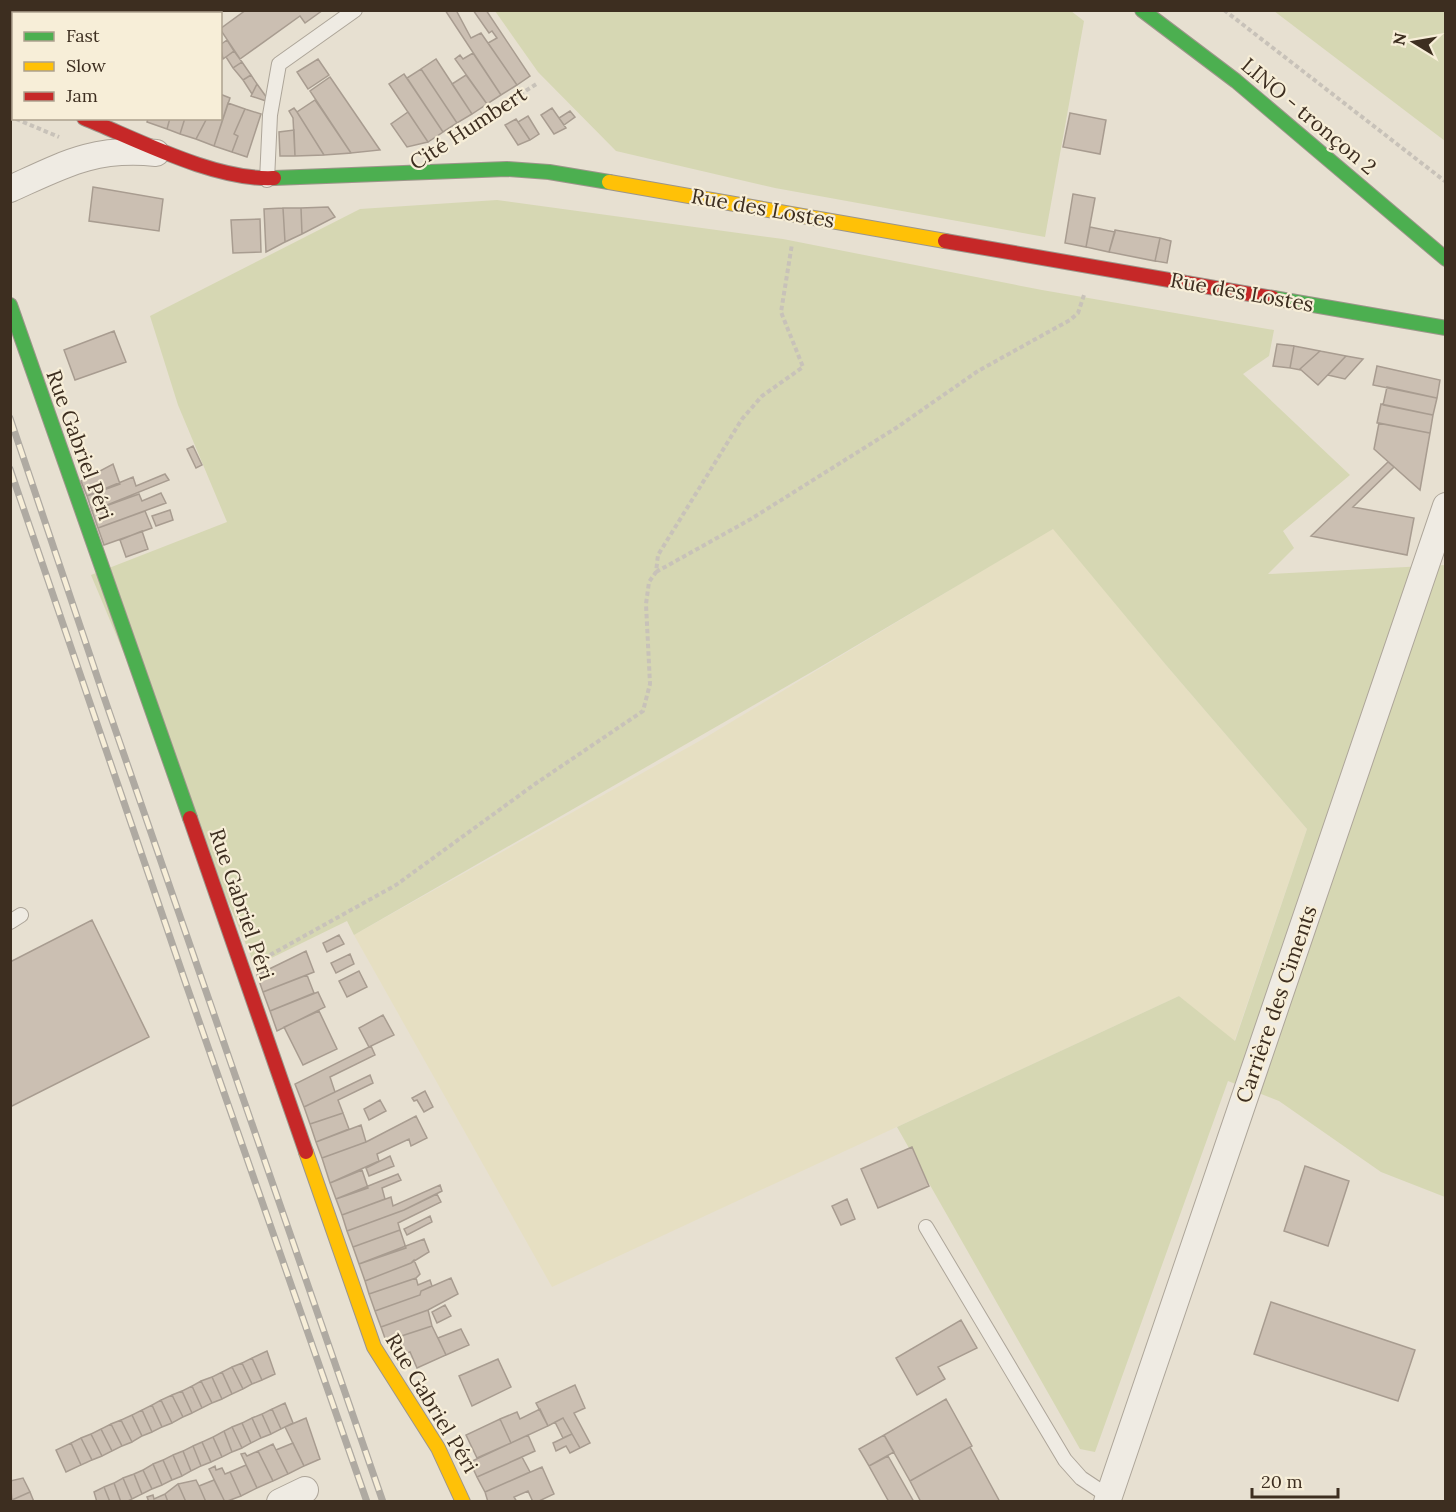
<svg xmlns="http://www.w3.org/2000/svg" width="1456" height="1512" viewBox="0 0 1456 1512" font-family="Lora,serif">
<rect width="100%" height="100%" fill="#e7e0d1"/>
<path fill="#e6dfc2" d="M1053,528L1166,665L1307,829L1234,1042L1179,996L552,1287L354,935L703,739Z"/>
<path fill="#d6d7b3" d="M495,11H1071L1084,21L1045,237L775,188L616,151L538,72Z
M1274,11H1445V141Z
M497,200L783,239L1042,290L1274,330L1269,356L1243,374L1350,475L1283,531L1294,548L1268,574L1445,565V1197L1381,1172L1279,1101L1228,1081L1095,1452L1080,1449L897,1127L1179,996L1235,1041L1307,829L1166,665L1053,529L815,670L354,935L347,921L255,966L91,575L227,522L178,405L150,316L360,209Z"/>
<path fill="#cbbfb2" stroke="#a89c90" stroke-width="1.5" d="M246,10H323L305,23L300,16L240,59L220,29Z
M445,10H456L471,38L481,33L517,85L501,95Z
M473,10H486L530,76L517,85L488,43L497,38L492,31L489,33Z
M227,40L234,51L223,59L220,45Z
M234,51L242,62L233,68L226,57Z
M473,53L501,95L487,104L455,59L460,55L463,59Z
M318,59L329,75L308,89L297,72Z
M436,59L472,114L457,123L421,69Z
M242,62L251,75L243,80L233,68Z
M421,69L457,123L443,132L407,78Z
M404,74L443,132L428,142L389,84Z
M251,75L257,84L252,94L243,80Z
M466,75L487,104L472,114L452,84Z
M330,77L380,150L351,153L310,91Z
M257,84L267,98L266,101L251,96Z
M220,94L230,98L214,146L196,139L207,118H220Z
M315,100L322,110L351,153L324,155L297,112Z
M228,103L245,109L234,134L238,136L232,152L214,146Z
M294,108L297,112L324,155L295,156L293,118L289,111Z
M552,108L566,128L554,134L541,115Z
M245,109L261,114L247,157L232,152L238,136L234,134Z
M570,111L575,117L564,125L559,118Z
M408,112L428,142L407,147L391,124Z
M1070,113L1106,120L1100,154L1063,147Z
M528,116L539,134L530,140L518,122Z
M148,118H170L167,129L147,122Z
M170,118H185L180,134L167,129Z
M185,118H207L196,139L180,134Z
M516,119L530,140L518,145L505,125Z
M294,130L295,156H280L279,132Z
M93,187L163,199L159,231L89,221Z
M1073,194L1095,198L1086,247L1065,243Z
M328,207L335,217L302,234L301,208Z
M283,208L285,242L266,252L264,209Z
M283,208H301L302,234L285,242Z
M260,219L261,252L233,253L231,220Z
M1090,227L1115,232L1109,252L1086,247Z
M1115,230L1160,238L1155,261L1109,252Z
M1160,238L1171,241L1167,263L1155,261Z
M114,331L126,362L75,380L64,350Z
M1277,344L1294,346L1290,368L1273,366Z
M1294,346L1320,351L1300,369L1301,370L1290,368Z
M1320,351L1346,356L1318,385L1300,369Z
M1346,356L1363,359L1345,379L1328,375Z
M1377,366L1440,380L1437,398L1373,385Z
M1387,387L1437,398L1433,415L1383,405Z
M1381,404L1433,415L1430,433L1377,423Z
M1379,423L1430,433L1420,490L1374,449Z
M193,446L202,465L196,468L187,449Z
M1388,462L1394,467L1353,507L1414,518L1407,555L1311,536Z
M113,464L120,484L87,496L81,481Z
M165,474L169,480L92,511L87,496L133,477L136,486Z
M161,493L166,503L98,528L92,511L139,494L142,501Z
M170,510L173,520L156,526L152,516Z
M145,511L152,528L104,545L98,528Z
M142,531L148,549L126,557L120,540Z
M92,920L149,1037L10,1107V962Z
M339,935L344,944L327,952L323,943Z
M306,951L314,972L263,992L257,975Z
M350,954L354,964L336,973L331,963Z
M359,971L367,987L347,997L339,981Z
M307,975L314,993L270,1011L263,992Z
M318,992L325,1007L277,1031L270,1011Z
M319,1011L337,1049L303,1065L284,1027Z
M383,1015L394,1035L369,1047L359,1028Z
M371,1046L375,1055L330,1077L335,1092L304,1107L295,1084Z
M370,1075L373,1083L338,1100L343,1113L310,1124L304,1107Z
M425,1091L433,1107L424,1112L417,1100L414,1101L412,1098Z
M380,1100L386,1111L369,1120L364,1109Z
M343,1113L349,1129L316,1142L310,1124Z
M416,1116L427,1138L411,1146L409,1139L377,1154L379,1161L330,1183L322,1158L366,1142Z
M361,1125L366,1142L322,1158L316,1142Z
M912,1147L929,1186L878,1208L861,1169Z
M390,1156L394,1166L369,1176L366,1168Z
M1305,1166L1349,1181L1328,1246L1284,1231Z
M362,1170L368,1188L336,1199L330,1183Z
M398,1174L401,1180L382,1188L385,1199L342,1215L336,1199Z
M440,1185L442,1191L404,1210L347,1231L342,1215L391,1197L393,1206Z
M437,1194L441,1202L398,1223L400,1230L353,1247L347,1231L404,1210Z
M847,1199L855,1219L841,1225L832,1206Z
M430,1216L432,1222L407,1235L404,1229Z
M400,1230L406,1248L359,1264L353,1247Z
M424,1239L429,1252L411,1263L365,1281L359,1264Z
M414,1260L420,1274L416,1278L369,1294L365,1281L411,1263Z
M416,1278L418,1285L430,1280L432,1286L421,1291L420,1295L375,1311L369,1294Z
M451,1278L458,1294L428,1310L381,1327L375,1311L420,1295L421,1291Z
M1271,1302L1415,1350L1398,1401L1254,1354Z
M445,1305L451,1316L437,1323L432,1312Z
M428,1310L432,1326L386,1341L381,1327Z
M961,1320L977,1348L938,1367L945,1379L917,1395L896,1358Z
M432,1326L446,1355L417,1368L410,1352L404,1354L386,1341Z
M461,1329L469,1345L446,1355L438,1338Z
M267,1351L275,1374L262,1380L252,1358Z
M252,1358L262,1380L252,1384L242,1363Z
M498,1359L511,1387L472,1406L459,1376Z
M242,1363L252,1384L243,1389L232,1367Z
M232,1367L243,1389L232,1394L222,1372Z
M222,1372L232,1394L222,1399L212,1377Z
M212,1377L222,1399L212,1403L201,1381Z
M201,1381L212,1403L202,1408L192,1386Z
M575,1385L585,1408L574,1413L590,1443L580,1448L563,1418L548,1426L536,1403Z
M192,1386L202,1408L192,1413L182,1391Z
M182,1391L192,1413L183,1417L172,1395Z
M172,1395L183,1417L172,1423L161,1400Z
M946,1399L972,1446L910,1481L884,1435Z
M161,1400L172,1423L162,1427L152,1405Z
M285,1403L293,1423L281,1429L272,1409Z
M152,1405L162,1427L152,1432L142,1410Z
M272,1409L281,1429L271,1434L262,1414Z
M540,1409L548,1426L511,1443L500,1419L517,1412L520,1419Z
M142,1410L152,1432L142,1436L132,1415Z
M262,1414L271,1434L261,1438L252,1418Z
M132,1415L142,1436L132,1442L121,1420Z
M252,1418L261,1438L251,1443L242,1423Z
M306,1418L320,1459L304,1466L285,1427Z
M563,1418L572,1434L563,1438L555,1422Z
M500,1419L511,1443L477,1458L466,1435Z
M121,1420L132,1442L122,1446L111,1424Z
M242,1423L251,1443L242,1448L232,1427Z
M111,1424L122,1446L112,1451L101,1429Z
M232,1427L242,1448L232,1452L224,1431Z
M101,1429L112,1451L102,1456L91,1434Z
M224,1431L232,1452L222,1457L213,1437Z
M91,1434L102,1456L92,1460L81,1438Z
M572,1434L580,1448L570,1453L566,1446L556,1451L553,1443Z
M528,1435L535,1451L477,1477L470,1462Z
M884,1435L894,1452L869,1466L859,1449Z
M213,1437L222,1457L211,1462L202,1442Z
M81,1438L92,1460L81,1465L71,1443Z
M202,1442L211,1462L201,1466L193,1446Z
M71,1443L81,1465L66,1472L56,1450Z
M293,1443L304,1466L288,1474L276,1450Z
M273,1444L288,1474L273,1481L258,1451Z
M193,1446L201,1466L191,1471L183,1451Z
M970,1447L1000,1502H921L910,1481Z
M183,1451L191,1471L182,1476L173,1455Z
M258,1451L273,1481L257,1488L241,1454L245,1453L247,1456Z
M173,1455L182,1476L172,1480L163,1460Z
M888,1456L914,1502H889L869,1466Z
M522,1457L530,1472L485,1492L477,1477Z
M163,1460L172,1480L162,1485L153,1464Z
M153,1464L162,1485L152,1489L143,1470Z
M246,1465L257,1488L241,1496L230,1472Z
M215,1466L216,1470L222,1468L225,1474L230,1472L241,1496L225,1502L209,1469Z
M542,1467L554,1494L537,1502H533L528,1491L514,1497L517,1502H488L485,1492Z
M143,1470L152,1489L142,1494L134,1474Z
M134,1474L142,1494L132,1499L123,1478Z
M23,1478L30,1492L12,1500L10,1481Z
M123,1478L132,1499L126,1502H121L114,1483Z
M196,1480L199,1486L206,1502H186L178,1484Z
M214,1480L225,1502H206L199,1486Z
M114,1483L121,1502H110L104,1487Z
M178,1484L186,1502H168L165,1494Z
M104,1487L110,1502H97L94,1492Z
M30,1492L34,1502L12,1500Z
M165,1494L168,1502H149L147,1497L153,1495L154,1499Z"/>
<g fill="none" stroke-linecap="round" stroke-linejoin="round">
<defs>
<path id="lane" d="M267,180L270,115L279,64L355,10
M10,922L21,915
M926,1227L1065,1460L1081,1478L1108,1496"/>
<path id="street" d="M10,90L14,91
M10,189C65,164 94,147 156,153
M280,1502L305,1490
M1107,1502L1446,506"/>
<path id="fast" d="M1142,10L1236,81L1446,259
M274,178L507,169L549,172L609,182
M1273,298L1446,328
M10,305L190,818"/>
<path id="slow" d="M609,182L945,241
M306,1152L374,1347L438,1448L463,1502"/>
<path id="jam" d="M84,118C138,140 216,181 274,178
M945,241L1273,298
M190,818L306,1152"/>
</defs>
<use href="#lane" stroke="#ada599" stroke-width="16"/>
<use href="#street" stroke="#ada599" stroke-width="28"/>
<use href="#fast" stroke="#9c958a" stroke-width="16"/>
<use href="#slow" stroke="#9c958a" stroke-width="16"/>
<use href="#jam" stroke="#9c958a" stroke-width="16"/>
<path stroke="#c8c2b9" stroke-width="4" stroke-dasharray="4.5 3" stroke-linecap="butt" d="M1224,10L1446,182
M16,119L59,137
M450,139L538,83
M656,572L751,519L896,428L978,371L1070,320L1078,313L1084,295
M270,955L396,885L535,784L643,711L650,684L646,604L649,582L656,572L658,555L742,419L762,396L803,367L781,312L792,244"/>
<use href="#lane" stroke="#efebe3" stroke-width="14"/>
<use href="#street" stroke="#efebe3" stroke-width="26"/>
<use href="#fast" stroke="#4caf50" stroke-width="14"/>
<use href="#slow" stroke="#ffc107" stroke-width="14"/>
<use href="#jam" stroke="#c62828" stroke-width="14"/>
<defs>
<path id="rail" d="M10,418L104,697L383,1502
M10,469L186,984L367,1502"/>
</defs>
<use href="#rail" stroke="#afaaa2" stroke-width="7"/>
<use href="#rail" stroke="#f7eed8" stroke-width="4.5" stroke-dasharray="14" stroke-linecap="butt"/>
</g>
<g text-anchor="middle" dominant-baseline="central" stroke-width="4.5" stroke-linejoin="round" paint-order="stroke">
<g font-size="21" fill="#3d2e20" stroke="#f7eed8">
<text transform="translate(1309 116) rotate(40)">LINO - tronçon 2</text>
<text transform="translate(468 128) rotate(-33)">Cité Humbert</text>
<text transform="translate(763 208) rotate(10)">Rue des Lostes</text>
<text transform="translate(1242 292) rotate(10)">Rue des Lostes</text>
<text transform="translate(80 445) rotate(70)">Rue Gabriel Péri</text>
<text transform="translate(242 904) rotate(71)">Rue Gabriel Péri</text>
<text transform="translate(1276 1004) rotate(-71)">Carrière des Ciments</text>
<text transform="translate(432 1403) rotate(59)">Rue Gabriel Péri</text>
</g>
</g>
<rect width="1456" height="1512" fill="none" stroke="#3d2e20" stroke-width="24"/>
<rect x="12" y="12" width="210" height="108" fill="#f7eed8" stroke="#ada18e" stroke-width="1.5"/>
<rect x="24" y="32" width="30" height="9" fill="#4caf50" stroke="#ada18e" stroke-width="1.5"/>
<text x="66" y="42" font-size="18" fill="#3d2e20">Fast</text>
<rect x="24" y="62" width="30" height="9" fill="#ffc107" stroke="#ada18e" stroke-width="1.5"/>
<text x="66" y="72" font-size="18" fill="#3d2e20">Slow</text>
<rect x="24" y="92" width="30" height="9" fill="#c62828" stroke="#ada18e" stroke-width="1.5"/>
<text x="66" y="102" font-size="18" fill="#3d2e20">Jam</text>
<g transform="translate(1414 42) rotate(281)" stroke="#f7eed8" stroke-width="4.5" paint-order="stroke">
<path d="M0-4.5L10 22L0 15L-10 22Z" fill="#3d2e20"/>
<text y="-9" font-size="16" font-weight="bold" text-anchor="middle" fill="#3d2e20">N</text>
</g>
<path d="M1252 1488v9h86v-9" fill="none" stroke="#3d2e20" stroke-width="3"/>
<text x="1261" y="1488" font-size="18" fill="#3d2e20" stroke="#f7eed8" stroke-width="4.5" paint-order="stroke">20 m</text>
</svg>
